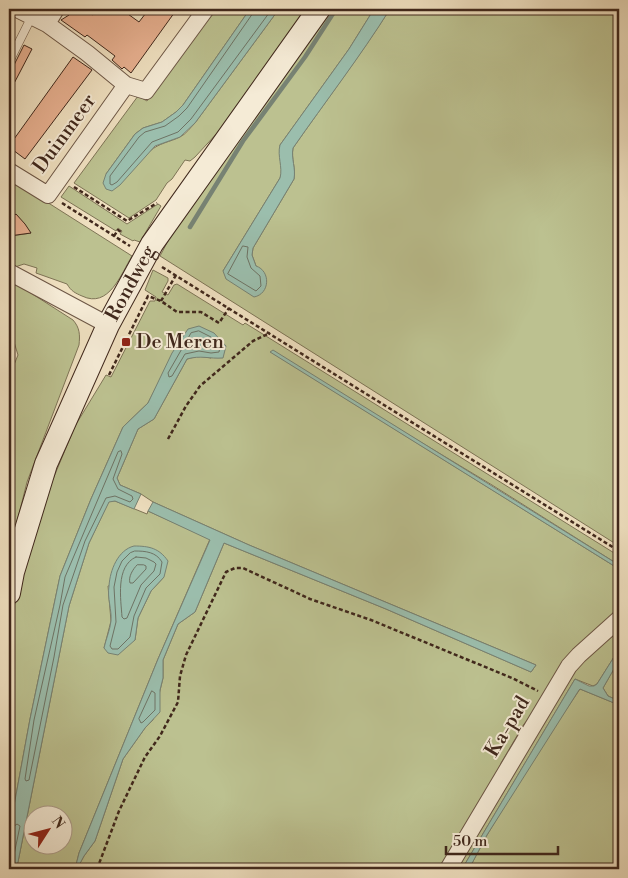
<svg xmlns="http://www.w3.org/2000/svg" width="628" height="878" viewBox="0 0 628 878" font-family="'Libre Bodoni',serif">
<rect width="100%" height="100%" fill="#efe0c0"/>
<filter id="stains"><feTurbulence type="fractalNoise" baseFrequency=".004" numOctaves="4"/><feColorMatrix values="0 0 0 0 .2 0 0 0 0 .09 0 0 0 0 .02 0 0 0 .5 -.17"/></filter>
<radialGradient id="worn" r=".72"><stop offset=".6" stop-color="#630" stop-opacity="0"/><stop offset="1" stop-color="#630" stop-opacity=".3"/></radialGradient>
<path fill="#bcc190" stroke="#7e7456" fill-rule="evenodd" d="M212,9H250L183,105L176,112L162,122L143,128L135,134L106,174L150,151C159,143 170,142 180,137C186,134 190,128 195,123L279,9H308L231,118L195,157L190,161L185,160L172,179L167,183L156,200L129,218L74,183L138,96L147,101Z
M327,9H374L349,49L280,145L282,173L280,178L223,271L256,266L252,255L253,248L294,179C296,168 291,159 293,148C325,102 360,56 390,9H619V546L160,256L186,207Z
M9,178L132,256C121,274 109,309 82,296C75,293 71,291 67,284L36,273L37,268L24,264L15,267L9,263V238L11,236L31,233L16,214L13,216L9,211Z
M69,186L127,224L158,204L161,206L140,242L134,240L133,241L120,234L122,231L118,228L116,231L61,197Z
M153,270L168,278V281L162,292L168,295L174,285L177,284L243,325L245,323L619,556V565L492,485L271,352L619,569V614L524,724L501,763L493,787L444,869H77L84,856L95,841L123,759L145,728L153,720L163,678V660L178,624L195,612L224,543L386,609L531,672L536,665L249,545L153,502L141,494L120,485L117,478L138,429L154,419L187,359L199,356L211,358L180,341L148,403L123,427L91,499L60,576L30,719L9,833V630L25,557L39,513L75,426L106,375L111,377L150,301H155L156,297L145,290Z
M9,279L73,320C80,328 80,335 79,345L27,482L9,554V377L18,355L14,342L9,343Z
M109,501H115L147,514L148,511L210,539L158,659L79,853L75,869H15L18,862L69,606L89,543ZM164,577L151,591L138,618L135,640L104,648L111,621L108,586ZM32,816H62V846H32Z
M619,625V649L597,684L593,686L575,679L462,869H453L572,668Z
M619,660V701L608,696L603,688Z
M580,689L619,705V869H469L487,835L535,756Z"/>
<path fill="#9bbead" stroke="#778273" d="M250,9H279L195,123L180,137L155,146L120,185L112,191L106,189L103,183L106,174L135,134L143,128L162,122L176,112L183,105Z
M374,9H390C360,57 325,102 293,148C291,159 296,168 294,179L253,248L252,255L256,266C271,271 270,294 254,297L226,279L223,271L280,178C283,167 277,156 280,145L349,49Z
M199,326L214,333L226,346L223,358C209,359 201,355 187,359L154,419L138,429L117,478L120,485L141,494L134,509L115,501L109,502L89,543L69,606L18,862L15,869H9V833L30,719L60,576L91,499L123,427L148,403L172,353L188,329Z
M273,350L619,565V569L270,352Z
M153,502L249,545L536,665L531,672L386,609L224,543L195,612L178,624L163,660V678L160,690V712L145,728L123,759L95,841L84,856L77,869H75L79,853L158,659L210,540L148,511Z
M134,546C149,546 159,548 168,561L164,577L151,591L138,618L135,640L118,655L108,653L104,648C106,639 110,630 111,621C112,610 107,598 109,586C110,570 118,550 134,546Z
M619,649V660L603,688L608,696L619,701V705L580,689L579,690L487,835L469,869H462L575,679L589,686H594L597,684Z"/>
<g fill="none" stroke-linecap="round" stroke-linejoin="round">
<path stroke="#6e7364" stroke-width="1" d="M254,9L253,13L187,108L179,116L165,126L145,132L139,137L110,176V184L112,185L117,182L152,142L178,132L191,119L272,9
M243,246L248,247L247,257L251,268L260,276L261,286L256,291L228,274Z
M199,331L211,337L220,347L219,352L211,353L199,351L185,354L172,376L169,377L168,373L191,333Z
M121,451L122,454L113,479L118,489L132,496L133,499L130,502L115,496L106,498L85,541L63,605L54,657L29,780L26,781L25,779L34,720L60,605L65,577L118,452Z
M135,551C146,551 156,552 162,562L160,574L146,588L134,616L130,637L118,649H112L110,646L116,622L114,587L117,572L122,561L130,553Z
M136,557L146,558L154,562L156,564L154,571L141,585L127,618L124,619L122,617C121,600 115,566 136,557Z
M144,565L146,566V569L133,583H130C128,577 133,569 137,565Z
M152,691L155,693V710L143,722L141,723L139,719Z
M9,828L13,827L17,824L20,826L11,869"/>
<path stroke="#778273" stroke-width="4.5" d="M190,227L243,141L305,57L336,9"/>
</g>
<path fill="#e7b090" stroke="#40281c" d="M74,9H85L93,15L97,9H121L139,22L149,9H177L131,73L124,67L122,69L112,60L115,56L87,35L85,37L61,20L69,15Z
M24,45L32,49L9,93V68L14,65Z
M73,57L92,70L25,159L9,147V146Z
M16,214L25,224L31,233L9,236V220Z"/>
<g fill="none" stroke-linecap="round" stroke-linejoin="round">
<defs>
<path id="lane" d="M9,62L32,16"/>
<path id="street" d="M17,9L47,24L56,9
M47,24L87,53L126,85
M9,171L48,195L126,85L146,91L206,9
M9,272L108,325
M448,869L569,666L579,655L619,619"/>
<g id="secondary">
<path id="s1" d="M9,593L13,572L46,464L108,325L152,244L319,9"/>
</g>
</defs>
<use href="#lane" stroke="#6c5645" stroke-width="9"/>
<use href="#street" stroke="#6c5645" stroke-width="18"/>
<use href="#secondary" stroke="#40281c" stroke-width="24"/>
<path stroke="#40281c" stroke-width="2.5" stroke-dasharray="4 2.5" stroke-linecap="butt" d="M74,187L127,221L157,203
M62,203L130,246
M114,236L118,230L121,232
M162,267L619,551
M161,301L176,275
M109,375L148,296L161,301L177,312H201L219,323L229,308
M168,439L186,406L200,386L253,341L270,333
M97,869L119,811L145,757L160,736L178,702L180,676L186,655L226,572L235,568H243L310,599L371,620L512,678L538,691"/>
<use href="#lane" stroke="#f5ebd6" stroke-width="8"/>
<use href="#street" stroke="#f5ebd6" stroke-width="16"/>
<use href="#secondary" stroke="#f5ebd6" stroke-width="22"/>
</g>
<rect fill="#8f2418" stroke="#f5ebd6" stroke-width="2" x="121" y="337" width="10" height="10" rx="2.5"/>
<g text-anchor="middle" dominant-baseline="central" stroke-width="4" stroke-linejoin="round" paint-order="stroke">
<g font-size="20" fill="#40281c" stroke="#f5ebd6">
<text transform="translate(65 134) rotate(-54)">Duinmeer</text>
<text stroke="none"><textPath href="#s1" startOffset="334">Rondweg</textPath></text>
<text transform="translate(508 727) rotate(-59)">Ka-pad</text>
</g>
<g font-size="20" fill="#40281c" stroke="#f5ebd6" text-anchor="start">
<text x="136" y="342">De Meren</text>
</g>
</g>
<rect width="628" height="878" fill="none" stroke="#efe0c0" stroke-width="30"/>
<rect x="10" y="10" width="608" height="858" fill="none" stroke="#40281c" stroke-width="2.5"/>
<rect x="15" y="15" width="598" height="848" fill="none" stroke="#40281c"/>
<g transform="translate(48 830) rotate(54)"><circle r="24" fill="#f5ebd6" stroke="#ad9d8c"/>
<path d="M0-4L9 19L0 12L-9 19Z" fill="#8f2418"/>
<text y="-8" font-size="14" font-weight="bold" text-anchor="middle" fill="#40281c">N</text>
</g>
<path d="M446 846v8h112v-8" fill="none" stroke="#40281c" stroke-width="2.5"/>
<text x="453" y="846" font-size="15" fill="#40281c" stroke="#f5ebd6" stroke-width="4" paint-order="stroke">50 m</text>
<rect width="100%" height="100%" filter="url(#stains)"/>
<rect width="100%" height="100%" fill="url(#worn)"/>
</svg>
